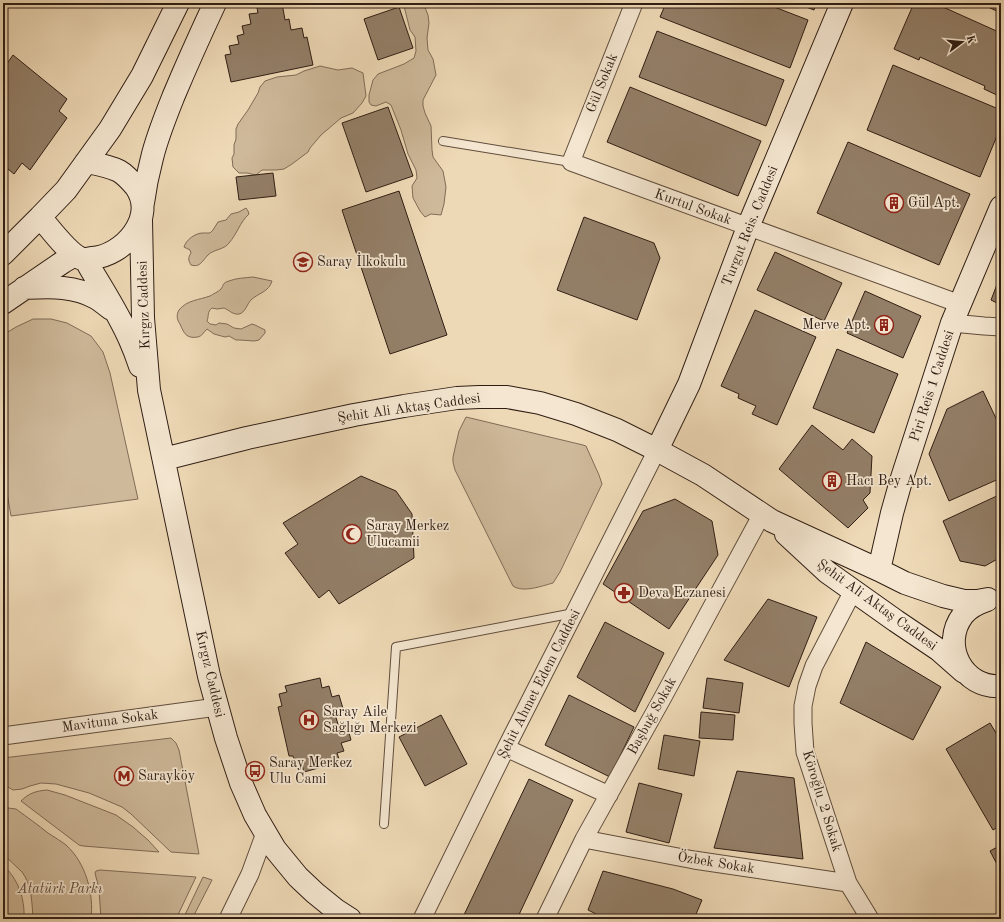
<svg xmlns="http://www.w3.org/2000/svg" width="1004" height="922" viewBox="0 0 1004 922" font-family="'Old Standard TT',serif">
<rect width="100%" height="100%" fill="#eed9b6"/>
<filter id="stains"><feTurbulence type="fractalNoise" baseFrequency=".005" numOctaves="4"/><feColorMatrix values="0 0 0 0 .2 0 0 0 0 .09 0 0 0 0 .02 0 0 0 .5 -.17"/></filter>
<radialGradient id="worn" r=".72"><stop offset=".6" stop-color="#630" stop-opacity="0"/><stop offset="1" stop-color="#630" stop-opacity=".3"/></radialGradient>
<path fill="#ceb99a" stroke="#7f6c57" d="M404,3H421L424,5L428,15L429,23L427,38L428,50L433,59L436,75L423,100V106L425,113L431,126L432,150L433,157L443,171L446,187L444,204L441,215L431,214L425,217L420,211L413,198L412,186L417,178L416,170L408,154L401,130L391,105L386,102L376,106L371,105L369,102V95L373,80L378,74L404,64L414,58L416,51L415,37L410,30L404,6Z
M320,66L338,70L352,68L363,73L366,96L362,103L353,113L341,118L321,135L310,148L308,152L292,164L284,169L276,170H262L256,175L247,173H239L233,167L232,158L234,154V145L236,139V129L238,124L248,110L258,93L260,87L265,81L277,77L296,75L304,71Z
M246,208L248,211L249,214C240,222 237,234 229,243C224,250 214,249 208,255C202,261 200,268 191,265C188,260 188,258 191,253L190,250L184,247C186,240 195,233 203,233C205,233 207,233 210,233L213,230L218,222L226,220L231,214L239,212Z
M253,277L272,281C269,292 258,293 251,300C247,304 245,313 239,314C233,315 229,310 224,308L217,309L212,308C207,312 209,316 207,321L210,324L216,325L219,323L227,324L234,328L241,329L252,324L255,325L265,330V333L259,340L254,341L240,340H236L229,336L225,337L214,334L207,329C204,332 202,336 198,337C186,339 184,333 180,324C177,320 176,315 179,310C187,300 199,300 210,296C213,294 218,292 221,289C224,285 222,283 229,281C236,278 245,278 253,277Z
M33,319H51L67,323L91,336L103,352L110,373L138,499L11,516L4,476L3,475V335L16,327Z
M466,417L583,445L586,446L599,475L602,484L560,572L553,583C542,586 523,593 513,586L455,470L453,462V457L459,431Z
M171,738L176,743L179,750L199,854L171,852L131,814L122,807L89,793L56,784L41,783L30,786L22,789L13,790L3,784V758Z
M47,790L65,795L116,815L133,827L148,840L159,852L83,846L79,845L21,801C29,793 36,791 47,790Z
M8,808L16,809C27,817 38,825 48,833C54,837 61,841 66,845C86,863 94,894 91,919H33C32,904 32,885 22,872C16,866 9,860 3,854V812Z
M3,865C18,879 25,898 24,919H3Z
M100,870L196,877L176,919H101L99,889L95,873L96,871Z
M203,877L212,880L192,919H183Z"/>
<path fill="#937f68" stroke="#301e14" d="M256,3H282L285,20L289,19L291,30L302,28L304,38L307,37L313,65L231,82L225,55L231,54L229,46L239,44L237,36L244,34L242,26L251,24L249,14L258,13Z
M666,3H764L808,20L790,68L660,17Z
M796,3H816L814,10Z
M914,3H943L944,4L943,7L1001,33V97L984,89L985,86L920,57L919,60L894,49Z
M990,3H1001V13L988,7Z
M399,7L413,48L378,60L364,19Z
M657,31L784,80L766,126L639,77Z
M13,55L67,99L59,111L67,118L30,170L22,163L14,174L3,165V63L6,65Z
M893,65L1001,110V126L980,177L867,130Z
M630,87L761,141L738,196L607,142Z
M388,107L413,176L366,192L342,123Z
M848,142L970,194L939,265L817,213Z
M273,173L276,196L239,200L236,177Z
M399,191L447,335L390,354L342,210Z
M584,217L654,243L660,258L637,320L557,290Z
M775,252L842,283L824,321L757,290Z
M1001,274V305L991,300Z
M865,291L921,316L903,358L847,333Z
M755,310L816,337L777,425L752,414L756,406L738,398L739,394L721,386Z
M837,349L898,374L874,433L813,408Z
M983,391L1001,429V478L949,501L929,454L947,409Z
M812,425L843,450L852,439L872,456L870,493L863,500L868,508L848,528L779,469Z
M361,476L396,491L412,514L414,558L339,604L329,590L319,598L285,553L298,544L283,523Z
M1001,494V557L985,566L960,561L943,521Z
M675,499L712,521L718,555L669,629L603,584L643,511Z
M768,599L817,617L789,687L724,660Z
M605,622L664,653L635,712L577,677Z
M866,642L941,687L913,740L840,703Z
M320,678L322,688L329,686L332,697L339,695L344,712L335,714L339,728L347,726L351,740L341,743L344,751L337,753L340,762L304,772L301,762L295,763L293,756H289L278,707L282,706L279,694L287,692L285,686Z
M707,678L743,683L739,713L703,708Z
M569,695L634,727L610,777L545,745Z
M701,712L735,715L733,740L699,738Z
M441,715L467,764L425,786L399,737Z
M990,723L999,738L1001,737V825L993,830L946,749Z
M664,735L700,741L694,776L658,769Z
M737,771L794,778L803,859L714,848Z
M529,779L573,800L517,919H462Z
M639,783L682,794L669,843L626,832Z
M1001,845V872L990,851Z
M603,871L673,889L702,900L694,919H606L588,910Z"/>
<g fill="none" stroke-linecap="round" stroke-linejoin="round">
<defs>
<path id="lane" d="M443,141L571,162
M384,824L396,647L574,613"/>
<path id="street" d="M634,3L571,162L960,304
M952,323L984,326L1001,327
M853,591L814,666L807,686L803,706V723L805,752L848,883L870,919
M3,736L217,707
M506,748L609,795
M584,839L694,860L848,883
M228,919L250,874L265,833
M422,919L506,748L657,450
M545,919L584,839L662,699L762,514"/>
<path id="secondary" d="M86,162C97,164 109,166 119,171C126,175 131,181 136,187C157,218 123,256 92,258C88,259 83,260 80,258C67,252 49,227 40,217L66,190L110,129L142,76L178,3
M143,203C145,188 148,173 152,158C157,137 166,115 174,95C187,64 201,33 215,3
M141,220L143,318L149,390L209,676L226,738L241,783L255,815L275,849L298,877L315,893L336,910L350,919
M3,254L40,217
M85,259C100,286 118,312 130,340C134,349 137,357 140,366
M24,288C48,287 74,285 96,298C101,301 106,305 111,309
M3,303L63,262L75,255
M657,450L689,384L748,227L842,3
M164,459L247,438L354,415L404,406L457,398L479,397H507L540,403L576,414L617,430L657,450L703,475L772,521L879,570L905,583L943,596L964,601H977L988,599
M786,534L827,572L896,621L939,650L964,672
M879,570L892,513L901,481L952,323L1001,207
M987,600C978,603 969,607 963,615C940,645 963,689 1001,686"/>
</defs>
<use href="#lane" stroke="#604d3c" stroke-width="10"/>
<use href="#street" stroke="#604d3c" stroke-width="19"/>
<use href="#secondary" stroke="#301e14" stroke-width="24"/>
<use href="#lane" stroke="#f4e6d0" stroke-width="8"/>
<use href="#street" stroke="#f4e6d0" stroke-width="17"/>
<use href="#secondary" stroke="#f4e6d0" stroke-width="22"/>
</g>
<defs>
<symbol id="building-ring" viewBox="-11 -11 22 22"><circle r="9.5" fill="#f4e6d0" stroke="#8f2418" stroke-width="1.5"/><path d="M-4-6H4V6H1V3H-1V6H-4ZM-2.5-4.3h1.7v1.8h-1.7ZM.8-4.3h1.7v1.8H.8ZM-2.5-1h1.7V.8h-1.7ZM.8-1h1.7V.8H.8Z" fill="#8f2418"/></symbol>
<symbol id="school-ring" viewBox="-11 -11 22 22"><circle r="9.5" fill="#f4e6d0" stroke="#8f2418" stroke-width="1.5"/><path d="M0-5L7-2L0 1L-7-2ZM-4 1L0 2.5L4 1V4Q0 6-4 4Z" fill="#8f2418"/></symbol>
<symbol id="mosque-ring" viewBox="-11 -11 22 22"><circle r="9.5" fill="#f4e6d0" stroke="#8f2418" stroke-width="1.5"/><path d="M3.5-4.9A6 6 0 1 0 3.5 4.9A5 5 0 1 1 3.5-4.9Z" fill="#8f2418"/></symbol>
<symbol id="pharmacy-ring" viewBox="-11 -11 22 22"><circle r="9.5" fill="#f4e6d0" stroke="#8f2418" stroke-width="1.5"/><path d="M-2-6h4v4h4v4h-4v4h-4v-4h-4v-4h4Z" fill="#8f2418"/></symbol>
<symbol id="hospital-ring" viewBox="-11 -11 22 22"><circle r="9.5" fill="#f4e6d0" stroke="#8f2418" stroke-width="1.5"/><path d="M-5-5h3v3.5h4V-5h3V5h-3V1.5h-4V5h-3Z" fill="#8f2418"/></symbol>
<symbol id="bus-ring" viewBox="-11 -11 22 22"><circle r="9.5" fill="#f4e6d0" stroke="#8f2418" stroke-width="1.5"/><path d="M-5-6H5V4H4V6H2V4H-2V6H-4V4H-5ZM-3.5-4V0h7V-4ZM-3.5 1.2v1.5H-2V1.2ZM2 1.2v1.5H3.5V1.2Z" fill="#8f2418"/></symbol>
<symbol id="metro-ring" viewBox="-11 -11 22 22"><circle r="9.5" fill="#f4e6d0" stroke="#8f2418" stroke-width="1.5"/><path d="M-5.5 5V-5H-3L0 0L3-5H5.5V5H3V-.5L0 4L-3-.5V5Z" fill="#8f2418"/></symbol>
</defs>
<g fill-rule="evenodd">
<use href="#building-ring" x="883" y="192" width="22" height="22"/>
<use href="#school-ring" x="292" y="251" width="22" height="22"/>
<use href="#building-ring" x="873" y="314" width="22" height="22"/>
<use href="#building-ring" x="821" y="470" width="22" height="22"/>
<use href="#mosque-ring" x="341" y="523" width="22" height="22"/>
<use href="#pharmacy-ring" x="613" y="582" width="22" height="22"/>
<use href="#hospital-ring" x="298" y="709" width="22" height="22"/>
<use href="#bus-ring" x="244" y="760" width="22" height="22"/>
<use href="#metro-ring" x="113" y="765" width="22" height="22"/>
</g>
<g text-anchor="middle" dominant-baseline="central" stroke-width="3.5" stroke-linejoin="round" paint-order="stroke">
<g font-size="14" fill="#301e14" stroke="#f4e6d0">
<text transform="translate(602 83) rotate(-68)">Gül Sokak</text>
<text transform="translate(693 207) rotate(20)">Kurtul Sokak</text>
<text transform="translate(750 226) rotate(-68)">Turgut Reis. Caddesi</text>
<text transform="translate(144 305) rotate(-92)">Kırgız Caddesi</text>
<text transform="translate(932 386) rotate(-72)">Piri Reis 1 Caddesi</text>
<text transform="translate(409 408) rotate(-8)">Şehit Ali Aktaş Caddesi</text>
<text transform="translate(877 605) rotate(36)">Şehit Ali Aktaş Caddesi</text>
<text transform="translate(210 674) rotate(77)">Kırgız Caddesi</text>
<text transform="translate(539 684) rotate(-63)">Şehit Ahmet Edem Caddesi</text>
<text transform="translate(652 716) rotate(-61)">Başbuğ Sokak</text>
<text transform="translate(110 721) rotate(-8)">Mavituna Sokak</text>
<text transform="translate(822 801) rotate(73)">Köroğlu_2 Sokak</text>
<text transform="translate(716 863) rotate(9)">Özbek Sokak</text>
</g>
<g font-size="14" fill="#301e14" stroke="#f4e6d0" text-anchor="start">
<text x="908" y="203">Gül Apt.</text>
<text x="317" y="262">Saray İlkokulu</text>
<text x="870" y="325" text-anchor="end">Merve Apt.</text>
<text x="846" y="481">Hacı Bey Apt.</text>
<text x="366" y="526">Saray Merkez<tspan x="366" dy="16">Ulucamii</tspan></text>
<text x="638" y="593">Deva Eczanesi</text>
<text x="323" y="712">Saray Aile<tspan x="323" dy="16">Sağlığı Merkezi</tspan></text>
<text x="269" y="763">Saray Merkez<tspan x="269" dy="16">Ulu Cami</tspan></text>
<text x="138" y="776">Sarayköy</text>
</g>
<g font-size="14" font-style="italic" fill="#5f4c3c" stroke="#f4e6d0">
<text x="60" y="889">Atatürk Parkı</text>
</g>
</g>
<rect width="1004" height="922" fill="none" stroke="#eed9b6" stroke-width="16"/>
<rect x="4" y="4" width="996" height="914" fill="none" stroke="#301e14" stroke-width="2"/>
<rect x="8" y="8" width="988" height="906" fill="none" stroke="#301e14"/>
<g transform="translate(962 42) rotate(74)" stroke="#f4e6d0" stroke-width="3" paint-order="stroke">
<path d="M0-3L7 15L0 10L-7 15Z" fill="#301e14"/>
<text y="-6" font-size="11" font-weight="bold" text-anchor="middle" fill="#301e14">K</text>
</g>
<rect width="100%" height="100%" filter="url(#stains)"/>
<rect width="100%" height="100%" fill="url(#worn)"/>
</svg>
